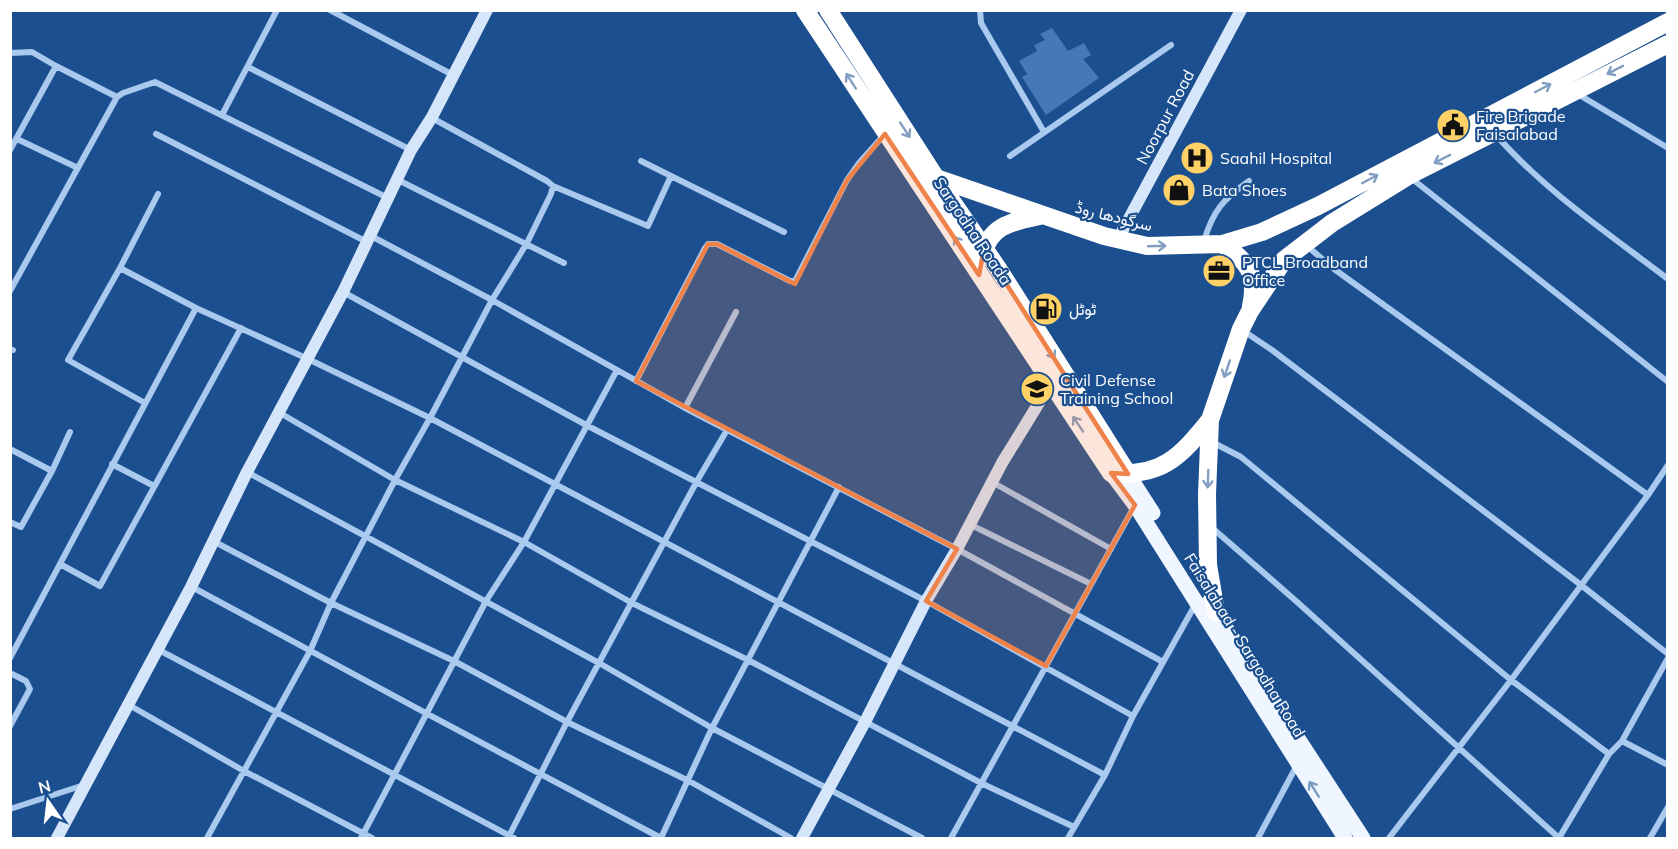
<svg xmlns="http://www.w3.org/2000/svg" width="1678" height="849" viewBox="0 0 1678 849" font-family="Mulish,Vazirmatn,sans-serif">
<rect width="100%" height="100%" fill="#1b4f8f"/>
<path fill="#4478b7" d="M1052,28L1068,51L1084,43L1091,55L1083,59L1099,78L1046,115L1022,77L1027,74L1019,61L1037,51L1034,45L1045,40L1040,34Z"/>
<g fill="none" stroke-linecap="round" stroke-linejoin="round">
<path stroke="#a9c9ee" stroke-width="6" d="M330,10L453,75
M980,10L981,23L1044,132
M10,53L32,52L56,66L117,97L123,93L155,82L388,198
M248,67L411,150
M1576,93L1668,148
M222,115L277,10
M432,118L547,181L553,186L648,226L671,176L784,232
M156,134L367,242
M1496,135C1545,191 1609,234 1668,279
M17,139L78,168
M10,150L56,66
M1010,156L1171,45
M641,161L671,176
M1411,178L1668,382
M398,180L564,263
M371,236L492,300L685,408L957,549L1163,662
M1204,241C1213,211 1223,199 1249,181
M1307,246L1334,269L1648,495
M120,268L196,308L308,359L430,418L1105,775
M10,291L117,97
M343,292L588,426L926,601L1133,716
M1242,330L1272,350L1581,585L1668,654
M10,349L13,350
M636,381L705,248L708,244H717L790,281H795L847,180L859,163L884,135
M145,403L68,360L120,268L158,194
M685,408L736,312
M280,413L395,480L524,542L632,603L748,660L983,784L1074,827
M1212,442L1241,457L1511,680L1609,754
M10,449L52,471
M112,464L154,486
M247,472L599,663L712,728L922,838
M992,482L1111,549
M10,522L21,527L52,471L70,432
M969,524L1091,584
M1210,526L1296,601L1559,838
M213,541L331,603L454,661L567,722L689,781L791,838
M60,564L100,586L241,328
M192,587C348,672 504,755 661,838L712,728L839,487
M157,649L514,838
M10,658L196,308
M10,673L26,681L30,689L10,726
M129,705L244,771L372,838
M1622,741L1668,765
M10,809L84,785
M207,838L310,651L331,603L395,480L430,418L492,300L527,243L551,194L553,186
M361,838L486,601L524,542L617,370
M508,838L567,722L697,481L727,430
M951,838L1135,505
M1068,838L1105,775L1133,716L1195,605
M1258,838L1297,765
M1389,838L1511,680L1648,495L1668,465
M1559,838L1609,754L1622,741L1668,658
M1650,838L1668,807"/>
<path stroke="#d6e6fa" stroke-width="12" d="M1118,239L1241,10
M57,838L191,587L247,472L343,292L411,150L432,117L487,10
M802,838L865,722L926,601L957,549L1002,463L1051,383"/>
<path stroke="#f0f6ff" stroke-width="15" d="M1111,473L1135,505L1345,838
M1128,474L1153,513
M1209,602L1363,838"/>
<path stroke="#fff" stroke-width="18" d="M805,10L1111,473C1162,477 1180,457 1210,420
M828,10L936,178L999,270L1128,474
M936,178L1104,236L1147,246L1222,244L1262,232L1318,206L1668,22
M1222,244C1248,261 1258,274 1251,306
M982,258C989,225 1011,222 1040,216
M1216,612L1208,565L1207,494L1210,420L1241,329L1250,311L1284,260L1332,223L1408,176L1668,44"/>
</g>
<defs><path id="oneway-shaft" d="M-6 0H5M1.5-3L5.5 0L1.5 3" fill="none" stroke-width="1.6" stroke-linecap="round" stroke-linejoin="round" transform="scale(1.5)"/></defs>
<g stroke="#829ec1">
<use href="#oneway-shaft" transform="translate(1615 70) rotate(153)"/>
<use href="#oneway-shaft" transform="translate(851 81) rotate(-123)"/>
<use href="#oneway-shaft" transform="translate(1543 88) rotate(-28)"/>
<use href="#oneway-shaft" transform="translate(905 130) rotate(57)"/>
<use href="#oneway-shaft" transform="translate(1442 159) rotate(153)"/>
<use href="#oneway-shaft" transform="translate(1370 179) rotate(-28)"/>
<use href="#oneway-shaft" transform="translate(959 244) rotate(-124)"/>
<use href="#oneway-shaft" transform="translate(1157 246) rotate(-2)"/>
<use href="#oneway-shaft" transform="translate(1050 351) rotate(58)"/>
<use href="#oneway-shaft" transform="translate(1227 369) rotate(109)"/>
<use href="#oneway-shaft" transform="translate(1078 424) rotate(-124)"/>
<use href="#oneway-shaft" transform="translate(1208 479) rotate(92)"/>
</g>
<use stroke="#7b9ac1" href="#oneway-shaft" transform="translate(1314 789) rotate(-122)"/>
<path fill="#ee8249" fill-opacity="0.2" stroke="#ee8249" stroke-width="4.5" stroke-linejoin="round" d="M885,134L979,275L984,249L1128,474L1111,473L1135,505L1046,666L926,601L957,549L636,381L708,244H717L795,284L847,180Z"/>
<defs>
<symbol id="civic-disc" viewBox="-11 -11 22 22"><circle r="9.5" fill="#ffd166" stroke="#1b4f8f"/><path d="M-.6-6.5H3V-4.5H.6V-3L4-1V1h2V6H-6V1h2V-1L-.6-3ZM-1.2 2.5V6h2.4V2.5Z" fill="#111"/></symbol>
<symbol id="hospital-disc" viewBox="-11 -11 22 22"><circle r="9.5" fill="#ffd166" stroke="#1b4f8f"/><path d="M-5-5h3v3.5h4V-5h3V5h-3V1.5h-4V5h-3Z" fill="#111"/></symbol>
<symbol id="shop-disc" viewBox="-11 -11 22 22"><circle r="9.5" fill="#ffd166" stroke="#1b4f8f"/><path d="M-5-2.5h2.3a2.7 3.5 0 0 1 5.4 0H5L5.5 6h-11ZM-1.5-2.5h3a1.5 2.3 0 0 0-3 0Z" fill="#111"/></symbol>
<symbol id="office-disc" viewBox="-11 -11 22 22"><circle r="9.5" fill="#ffd166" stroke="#1b4f8f"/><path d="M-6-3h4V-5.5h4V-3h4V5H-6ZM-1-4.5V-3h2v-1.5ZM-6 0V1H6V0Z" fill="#111"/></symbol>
<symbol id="fuel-disc" viewBox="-11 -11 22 22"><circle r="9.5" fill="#ffd166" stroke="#1b4f8f"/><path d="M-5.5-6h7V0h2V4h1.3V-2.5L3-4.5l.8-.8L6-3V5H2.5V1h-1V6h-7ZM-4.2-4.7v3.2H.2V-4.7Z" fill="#111"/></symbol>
<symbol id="school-disc" viewBox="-11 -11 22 22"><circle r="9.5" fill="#ffd166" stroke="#1b4f8f"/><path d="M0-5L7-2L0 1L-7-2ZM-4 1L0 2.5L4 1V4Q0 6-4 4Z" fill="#111"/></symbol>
</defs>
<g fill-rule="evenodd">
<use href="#civic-disc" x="1434" y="106" width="38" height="38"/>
<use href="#hospital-disc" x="1178" y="139" width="38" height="38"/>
<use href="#shop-disc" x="1160" y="171" width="38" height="38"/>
<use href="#office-disc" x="1200" y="252" width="38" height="38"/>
<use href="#fuel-disc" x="1027" y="290" width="38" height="38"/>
<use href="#school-disc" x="1018" y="370" width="38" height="38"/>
</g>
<g text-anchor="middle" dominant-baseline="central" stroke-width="4.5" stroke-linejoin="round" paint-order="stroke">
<g font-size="16" fill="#fff" stroke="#1b4f8f" text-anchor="start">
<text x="1476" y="116">Fire Brigade<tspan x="1476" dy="18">Faisalabad</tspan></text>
<text x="1220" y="158">Saahil Hospital</text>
<text x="1202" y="190">Bata Shoes</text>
<text x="1242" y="262">PTCL Broadband<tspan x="1242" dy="18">Office</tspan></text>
<text x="1069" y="309">ٹوٹل</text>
<text x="1060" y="380">Civil Defense<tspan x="1060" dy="18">Training School</tspan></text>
</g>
<g font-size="16" fill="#fff" stroke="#1b4f8f">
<text transform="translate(1165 117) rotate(-62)">Noorpur Road</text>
<text transform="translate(1114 216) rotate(14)">سرگودھا روڈ</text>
<text transform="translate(973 231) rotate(56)">Sargodha Roada</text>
<text transform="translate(1245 645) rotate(58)">Faisalabad - Sargodha Road</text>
</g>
</g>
<rect width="1678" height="849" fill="none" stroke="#ffffff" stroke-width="24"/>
<g transform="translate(48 801) rotate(346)" stroke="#1b4f8f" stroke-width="4.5" paint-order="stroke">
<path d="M0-4.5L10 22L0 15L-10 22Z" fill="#ffffff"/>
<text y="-9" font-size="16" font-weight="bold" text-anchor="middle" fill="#ffffff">N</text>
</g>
</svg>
